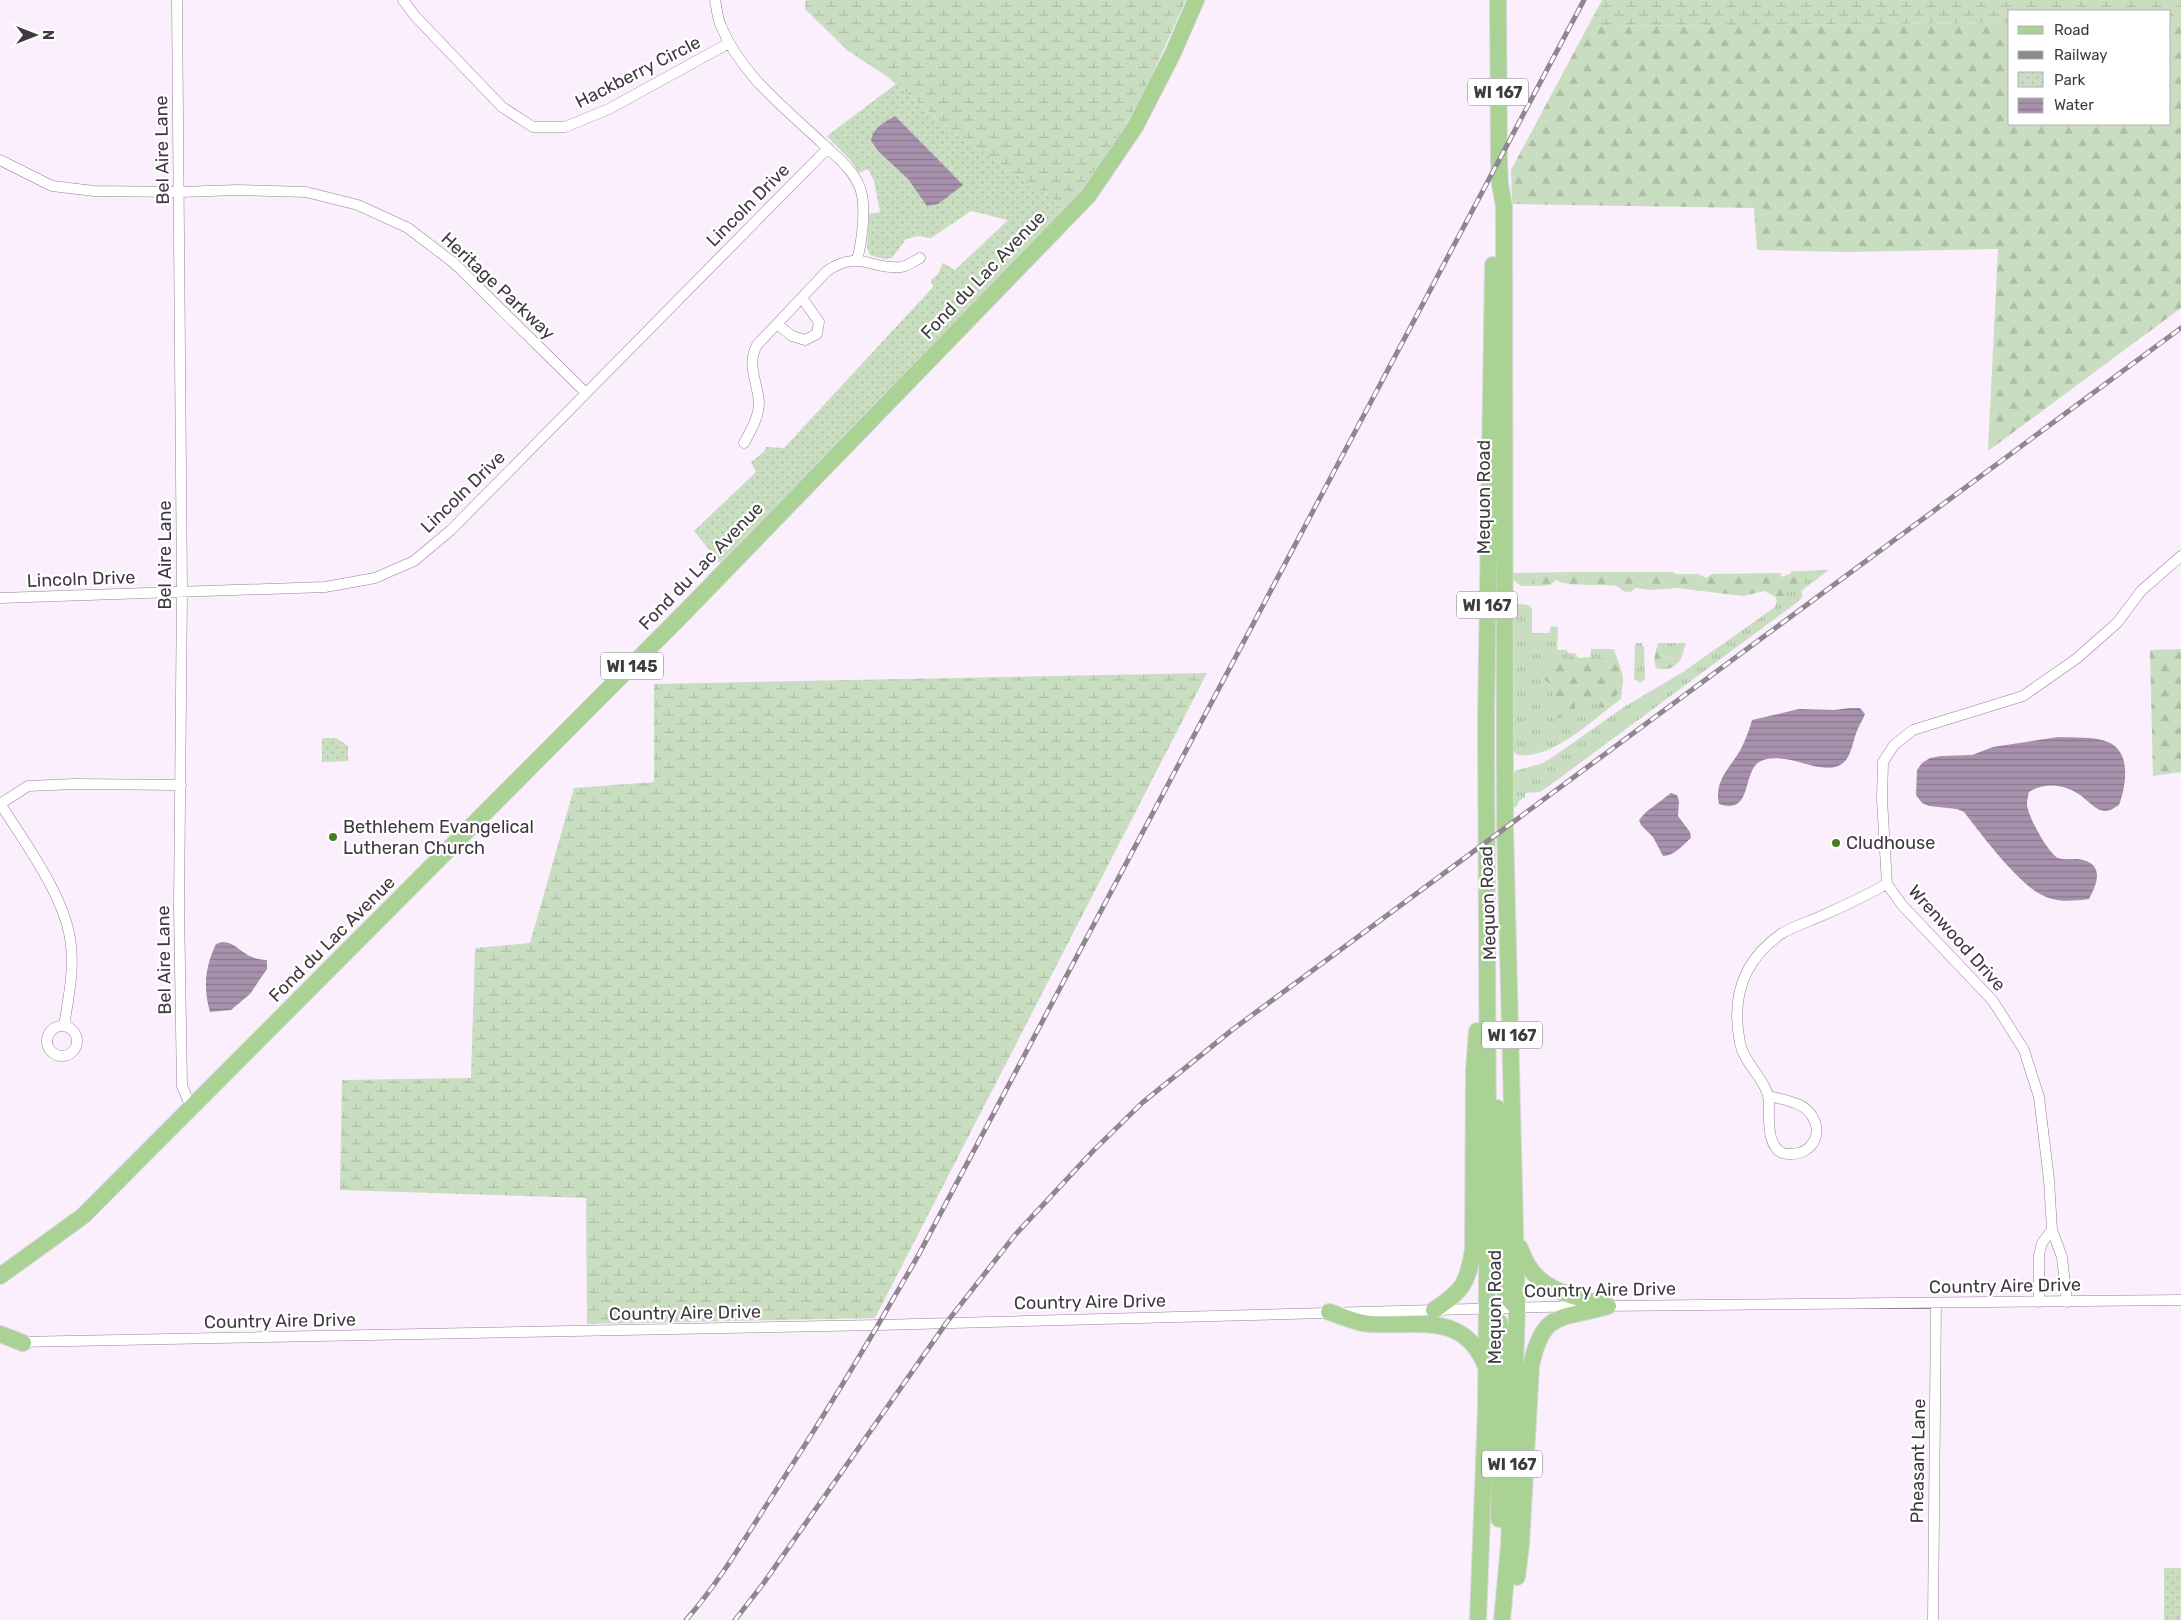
<svg xmlns="http://www.w3.org/2000/svg" width="2181" height="1620" viewBox="0 0 2181 1620" font-family="Rubik,sans-serif">
<defs>
<pattern id="grass-tufts" width="24" height="20" patternUnits="userSpaceOnUse" patternTransform="scale(1.25)"><rect width="24" height="20" fill="#c9ddc0"/><path d="M3 7l-1-3M5 7V3M7 7l1-3M15 17l-1-3M17 17v-4M19 17l1-3" fill="none" stroke="#aebea6"/></pattern>
<pattern id="forest-firs" width="22" height="20" patternUnits="userSpaceOnUse" patternTransform="scale(1.25)"><rect width="22" height="20" fill="#c9ddc0"/><path d="M5 1l3.5 6h-7zM16 11l3.5 6h-7z" fill="#aebea6"/></pattern>
<pattern id="wetland-marsh" width="20" height="14" patternUnits="userSpaceOnUse" patternTransform="scale(1.25)"><rect width="20" height="14" fill="#c9ddc0"/><path d="M1 5h8M5 5V1M11 12h8M15 12V8" fill="none" stroke="#aebea6"/></pattern>
<pattern id="park-dots" width="8" height="8" patternUnits="userSpaceOnUse" patternTransform="scale(1.25)"><rect width="8" height="8" fill="#c9ddc0"/><path d="M2 2h.1M6 6h.1" fill="none" stroke="#aebea6" stroke-width="1.8" stroke-linecap="round"/></pattern>
<pattern id="water-rules" width="6" height="5" patternUnits="userSpaceOnUse" patternTransform="scale(1.25)"><rect width="6" height="5" fill="#a891ac"/><path d="M0 2.5h6" fill="none" stroke="#8a778d"/></pattern>
</defs>
<rect width="100%" height="100%" fill="#fbeffd"/>
<path fill="url(#grass-tufts)" d="M1829,570L1801,591L1803,596L1799,601L1549,786L1540,792L1525,793V797L1519,801L1517,806L1511,809L1512,775L1515,771L1543,763L1557,754L1624,707L1683,672L1775,607L1777,601L1775,598L1783,597L1785,590L1804,582V573L1801,571Z
M1573,572L1572,574L1540,576L1535,585L1537,586H1521L1513,580V573Z
M1518,604L1528,605L1532,609V633H1549L1551,626L1558,627L1557,650H1566L1569,653L1576,654L1578,658L1590,657L1591,649H1614L1623,679L1621,699C1593,719 1553,760 1517,755L1511,748L1513,606Z
M1635,643H1642V646H1644L1645,679L1640,683L1634,679Z
M1657,643H1686L1681,659L1663,656L1659,652Z"/>
<path fill="url(#forest-firs)" d="M2170,22H2181V308L1988,451L1998,249L1848,252L1757,250L1754,208L1512,204L1511,170L1588,26L2010,23V124H2170Z
M1792,571H1801L1804,573L1805,582L1801,585L1787,589L1784,596L1778,598L1764,591L1743,596L1677,588L1651,590L1635,588L1631,592C1621,592 1623,589 1616,586C1599,583 1570,588 1556,580L1550,585L1537,586L1534,583L1537,576L1572,574L1573,572H1673L1676,574H1699L1706,578L1712,574C1735,574 1758,573 1781,573V577L1790,574Z
M1657,646L1662,656L1681,659C1674,668 1668,671 1656,668L1654,660Z
M2181,649V772L2153,776L2150,650Z
M1569,656L1573,657L1577,668L1584,658H1590L1595,663L1599,658L1607,659L1616,656C1627,682 1626,689 1603,708L1600,707L1595,702H1577L1575,703V712L1569,717L1563,719L1560,717L1555,720L1550,716L1552,707L1556,701L1552,698L1553,691L1550,689L1549,683L1543,678C1542,666 1546,656 1559,658L1563,664Z"/>
<path fill="url(#wetland-marsh)" d="M806,0H1186L1141,99L1109,152L1068,209L955,134L888,77L847,50L805,9Z
M1602,0H2181V22H2170V11H2010V23L1588,26Z
M1207,673L875,1318L587,1324L586,1198L340,1190L342,1080L471,1078L475,948L530,943L574,788L654,782V684Z"/>
<path fill="url(#park-dots)" d="M896,84L955,134L1068,209L720,563L694,531L756,472L751,462L764,452L766,447L784,448L933,287L931,280L938,274L943,263L955,270L1008,220L971,211L931,238L918,236L906,239L892,258L884,259L870,255L867,248L869,214L880,212L874,181L868,169L859,173L852,162L827,136Z
M322,738H336L348,746V761L322,762Z
M2164,1568H2181V1620H2164Z"/>
<path fill="url(#water-rules)" d="M895,116L963,185L938,204L927,206L908,179L878,151L871,140C873,128 885,122 895,116Z
M1850,708H1860L1865,714C1863,720 1859,725 1857,731C1853,740 1852,752 1846,760C1828,782 1788,749 1761,761C1741,770 1754,816 1719,804C1714,783 1728,769 1738,754C1743,747 1750,728 1752,720L1799,709L1834,710Z
M2058,737C2074,738 2093,736 2108,742C2132,752 2126,786 2119,805C2114,808 2110,811 2104,811C2096,810 2090,803 2084,798C2068,785 2046,781 2029,792C2028,796 2027,800 2027,804C2027,815 2048,853 2058,858C2063,860 2071,859 2077,859C2104,862 2099,881 2089,899C2071,901 2056,903 2040,894C2017,882 1981,834 1964,812L1957,809L1929,806L1922,803L1916,795L1917,770L1922,763L1930,758L1941,756L1972,755L1993,747Z
M1671,793L1677,795L1679,801L1678,816L1690,832L1691,838C1683,845 1674,856 1663,856L1653,837L1641,825L1639,820L1646,812Z
M222,942C239,942 243,960 267,960V969L250,994L231,1010L210,1012C203,988 205,967 216,944Z"/>
<g fill="none" stroke-linecap="round" stroke-linejoin="round">
<defs>
<path id="street" d="M177,0L182,591L179,907L182,1086L191,1107
M403,0L415,16L502,107L533,127H565L609,109L729,43
M715,0C717,8 717,18 721,26C741,75 786,109 823,144C837,157 856,172 861,191C866,209 862,242 857,260
M0,160L52,186L94,191L179,192L238,190L306,192L358,205L408,228L454,263L585,392
M777,324L792,336L805,340L817,334L819,322L802,298
M744,443C750,432 759,417 759,403C758,383 746,365 757,345L827,271C859,249 871,270 901,267C908,266 914,261 920,258
M0,598L325,587L375,578L414,561L451,530L828,148
M0,803C25,844 67,898 71,946C74,973 68,1000 64,1026
M0,804L28,786L75,784L181,785
M47 1041a15 15 0 1 1 30 0a15 15 0 1 1-30 0Z
M1769,1096C1784,1100 1804,1102 1812,1116C1824,1135 1811,1155 1789,1154C1766,1154 1769,1119 1769,1104C1769,1081 1744,1065 1740,1043C1731,998 1742,961 1781,934C1792,927 1807,922 1819,917C1842,907 1865,896 1887,884
M2039,1302V1255L2042,1243L2052,1230
M2067,1302L2062,1257L2052,1230L2049,1180L2039,1097L2024,1050L1993,1001L1902,905L1887,884L1882,799L1883,762L1894,745L1913,730L2023,696L2076,659L2117,623L2141,591L2181,556
M1603,1306L2181,1300
M18,1342L879,1325L1583,1306
M1933,1620L1936,1303"/>
<path id="primary" d="M1498,0L1499,161L1500,184L1504,206L1505,828L1517,1308L1509,1545L1502,1620
M1497,1108L1502,1154L1503,1284L1506,1296L1517,1308
M1520,1248C1534,1292 1569,1294 1608,1306
M0,1276L83,1216L685,612L1088,196L1135,127L1173,53L1196,0
M1487,1308L1499,1322L1502,1334L1499,1519
M1434,1310C1463,1290 1467,1285 1473,1250L1474,1070L1477,1031
M1329,1312C1342,1316 1356,1323 1370,1324C1416,1327 1462,1311 1485,1364
M0,1334L23,1343
M1517,1577L1521,1545L1531,1366C1543,1310 1560,1320 1608,1306
M1478,1620L1486,1409L1488,1155L1486,719L1493,265"/>
</defs>
<use href="#street" stroke="#908592" stroke-width="11"/>
<use href="#primary" stroke="#d9d8d9" stroke-width="18"/>
<use href="#street" stroke="#fff" stroke-width="10"/>
<use href="#primary" stroke="#aad295" stroke-width="16"/>
<defs>
<path id="rail" d="M686,1620C718,1584 745,1538 771,1498C823,1418 872,1337 919,1254L1584,0
M735,1620L763,1584L947,1322L1015,1235L1093,1151L1142,1103L1232,1030L2181,328"/>
</defs>
<use href="#rail" stroke="#8f8790" stroke-width="5"/>
<use href="#rail" stroke="#fff" stroke-width="3" stroke-dasharray="9" stroke-linecap="butt"/>
</g>
<g fill="#437f1b" stroke="#fff" stroke-width="2">
<circle cx="333" cy="837" r="5"/>
<circle cx="1836" cy="843" r="5"/>
</g>
<g text-anchor="middle" dominant-baseline="central" stroke-width="4.5" stroke-linejoin="round" paint-order="stroke">
<g fill="#fff" stroke="#797579" stroke-width="1">
<rect x="1468" y="78.5" width="60" height="27" rx="4"/>
<rect x="1457" y="591.5" width="60" height="27" rx="4"/>
<rect x="601" y="652.5" width="62" height="27" rx="4"/>
<rect x="1482" y="1021.5" width="60" height="27" rx="4"/>
<rect x="1482" y="1450.5" width="60" height="27" rx="4"/>
</g>
<g font-size="16" font-weight="bold" fill="#3f3a40">
<text x="1498" y="92">WI 167</text>
<text x="1487" y="605">WI 167</text>
<text x="632" y="666">WI 145</text>
<text x="1512" y="1035">WI 167</text>
<text x="1512" y="1464">WI 167</text>
</g>
<g font-size="18" fill="#3f3a40" stroke="#fff">
<text transform="translate(638 72) rotate(-27)">Hackberry Circle</text>
<text transform="translate(162 150) rotate(-91)">Bel Aire Lane</text>
<text transform="translate(748 205) rotate(-45)">Lincoln Drive</text>
<text transform="translate(983 275) rotate(-46)">Fond du Lac Avenue</text>
<text transform="translate(498 286) rotate(43)">Heritage Parkway</text>
<text transform="translate(463 492) rotate(-44)">Lincoln Drive</text>
<text transform="translate(1484 497) rotate(-90)">Mequon Road</text>
<text transform="translate(165 555) rotate(-90)">Bel Aire Lane</text>
<text transform="translate(701 566) rotate(-46)">Fond du Lac Avenue</text>
<text transform="translate(81 579) rotate(-2)">Lincoln Drive</text>
<text transform="translate(1488 903) rotate(-92)">Mequon Road</text>
<text transform="translate(1957 938) rotate(48)">Wrenwood Drive</text>
<text transform="translate(332 939) rotate(-45)">Fond du Lac Avenue</text>
<text transform="translate(164 960) rotate(-91)">Bel Aire Lane</text>
<text transform="translate(2005 1286) rotate(-1)">Country Aire Drive</text>
<text transform="translate(1600 1290) rotate(-1)">Country Aire Drive</text>
<text transform="translate(1090 1302) rotate(-1)">Country Aire Drive</text>
<text transform="translate(1495 1307) rotate(-90)">Mequon Road</text>
<text transform="translate(685 1313) rotate(-1)">Country Aire Drive</text>
<text transform="translate(280 1321) rotate(-1)">Country Aire Drive</text>
<text transform="translate(1918 1461) rotate(-89)">Pheasant Lane</text>
</g>
<g font-size="18" fill="#3f3a40" stroke="#fff" text-anchor="start">
<text x="343" y="827">Bethlehem Evangelical<tspan x="343" dy="21">Lutheran Church</tspan></text>
<text x="1846" y="843">Cludhouse</text>
</g>
</g>
<rect x="2008" y="10" width="162" height="115" fill="#ffffff" stroke="#b2b0b3"/>
<rect x="2018" y="26" width="25" height="8" fill="#aad295" stroke="#b2b0b3"/>
<text x="2054" y="35" font-size="15" fill="#3f3a40">Road</text>
<rect x="2018" y="51" width="25" height="8" fill="#8f8790" stroke="#b2b0b3"/>
<text x="2054" y="60" font-size="15" fill="#3f3a40">Railway</text>
<rect x="2018" y="72" width="25" height="15" fill="url(#park-dots)" stroke="#b2b0b3"/>
<text x="2054" y="85" font-size="15" fill="#3f3a40">Park</text>
<rect x="2018" y="98" width="25" height="15" fill="url(#water-rules)" stroke="#b2b0b3"/>
<text x="2054" y="110" font-size="15" fill="#3f3a40">Water</text>
<g transform="translate(35 35) rotate(90)" stroke="#ffffff" stroke-width="4" paint-order="stroke">
<path d="M0-4L9 19L0 12L-9 19Z" fill="#3f3a40"/>
<text y="-8" font-size="14" font-weight="bold" text-anchor="middle" fill="#3f3a40">N</text>
</g>
</svg>
